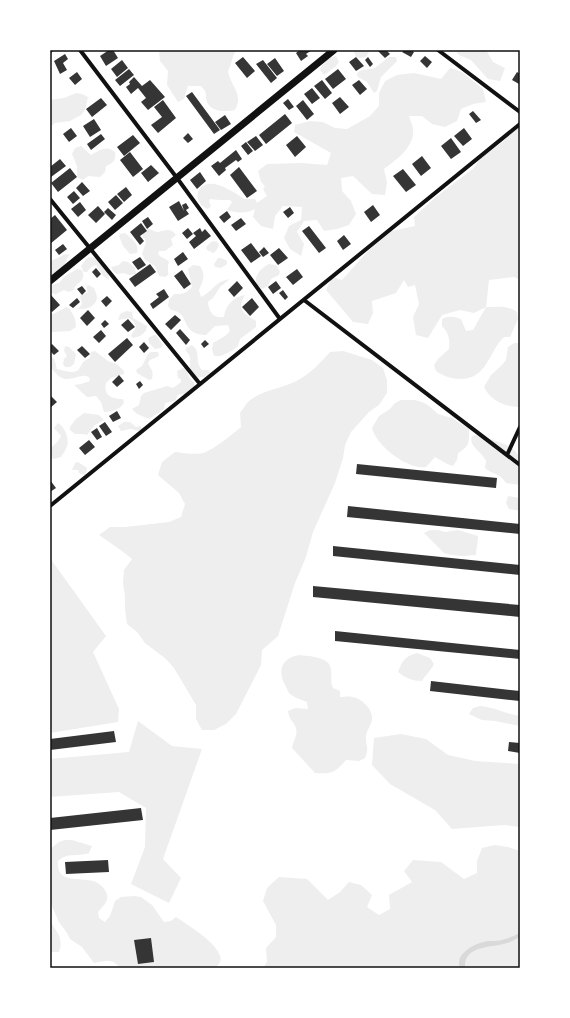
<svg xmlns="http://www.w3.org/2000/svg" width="570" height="1018" viewBox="0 0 570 1018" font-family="Bitter,serif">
<rect width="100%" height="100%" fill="#fff"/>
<path fill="#eee" d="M159,50H237C232,55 232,64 228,71C230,86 244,93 235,110C226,112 213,112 208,104C204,96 209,94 201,86H188L184,99L178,102L167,85L168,71L160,61Z
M349,50H370L366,57L360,58L356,57L354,52Z
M455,50H486L493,62L505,68L500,81L488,79L471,60L459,55Z
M336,56L339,62L335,67L324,75L320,70C321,64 329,57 336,56Z
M389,57H396L397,61L381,77L377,91L374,93L367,82L358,77L357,74L359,71L375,68Z
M450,68L462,72L483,89L486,102L473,104L461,109L457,121L445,127L432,124L422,116H409C410,120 412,124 413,128C415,147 397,159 384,169L387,182L385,195L372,194L353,176L341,178L342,191L351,201L356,214L349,225L337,229L324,231L317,220L304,221L297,232L304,244L301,256L290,249L284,238L289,226L301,220L302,207L283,206L275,216L273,229L261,226L253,217L255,209C246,214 236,213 227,210L232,202L230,200H220L210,199L209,201L211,206L208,209C190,202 197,181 214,184C222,185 238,194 244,199H255L257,203L267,196L263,189L265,186L261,182L258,171L267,164L301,163L327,165L331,153L294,132L295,125L310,121L323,122L335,128L347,129L370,116L379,106V93L385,81L397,75L414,73L441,79Z
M76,93L82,94L88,97L85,110L81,115L70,121L55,123L50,127V100L64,98Z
M520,120V280L514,277L489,280L486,307C497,307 507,305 517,312L518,319L510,337H504C488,352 488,379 460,379C452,379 443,376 436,371L434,365L438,359L449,349C450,340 449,333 442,326V319C449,316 453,316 461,319L466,331L473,330L486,307L474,313L460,310L442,315L428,338L416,335L413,317L419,304L415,285L408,287L404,280L396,293L372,301L373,313L368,324L353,322L326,290L332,277L342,280L368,251L392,231L415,226L414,217L437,196L473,169L481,157L504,141Z
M81,146L91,155C101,150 105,145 115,152C116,160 114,163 106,166L105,172L100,177L88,176L83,180L77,177V166L72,154L75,148Z
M148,229C152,229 154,232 158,232C165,231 170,227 176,235L171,239L173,245L165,251H159L158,254C161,258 166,258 169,262L168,265V275L165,277L159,276L155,266L145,260L142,254L146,242L145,239L143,237V234Z
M125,233C131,238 140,244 137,253L130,254L123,246L119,236L120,234Z
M214,241L217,242L219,245L216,251L213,253L207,250L206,247L211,242Z
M66,254L70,255C65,259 66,265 62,269C59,272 53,273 50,276L51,261Z
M90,257L97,258L108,273L109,280L103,276L96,265L91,267L87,272H84L81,266L87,258Z
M218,258H221L227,261V264L221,268L215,267L214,264Z
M123,261L128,262L135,268L136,274L129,275L124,273L117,274L113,271L111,267L119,265Z
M269,264L276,265L280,271L279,275L271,279L268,286L262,289C249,281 259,269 269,264Z
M193,265L200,266C206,275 203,281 199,290L201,297C214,291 213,282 230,279L220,287L213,298L208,302C209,313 213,318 224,317C225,306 233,297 245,295C236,310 244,314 256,321V327L240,339L238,346L233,350L221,356H214L212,349L213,343L225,336L230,331L228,325L215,326L206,335C201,335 196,334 193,332C182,324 187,312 171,310L168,306L169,300L174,294C182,294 186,294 192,287L188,269Z
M77,269L82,270C87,283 76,281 74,290L69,292L64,290L56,294L50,293V285L59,283L64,277Z
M88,285L94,288C95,291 97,295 97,298C96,307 85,310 78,309L82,304L80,296L88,292L86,287Z
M66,307L69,308C73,314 76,319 76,327L70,331L52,332L50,329V314H54Z
M126,311L132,312L133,318L147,326L146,331L140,336L133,338L131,336L136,327L134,322L129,318L118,320L120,314Z
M154,335H156L163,345L161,348L155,349L149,343L148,338Z
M514,343H520V407H519C505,407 490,400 484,387L491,375L502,365L506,360L508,347Z
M192,345L196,349C199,357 196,364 202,370H209L210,373L204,377H197L190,369C190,362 192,356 186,351V348Z
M65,346L69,347L76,354L74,364L70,367H65L63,364L64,359L67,356L64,351Z
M95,351L108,361L117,364L124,371V374L111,378L106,383C103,395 111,399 123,399L124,402C122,409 111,412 104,412L101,402L96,396L87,397L74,385L81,384L90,381L89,377C81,373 74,380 66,379C58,378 56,372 50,368V357C56,357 55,364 57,369C62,370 75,375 79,369C84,362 81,362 90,358L91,352Z
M343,351L372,360L383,368L387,380V393L379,405L369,412L351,432L345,445L343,458L335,483L313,532L306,557L295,583L278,636L262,650L261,665L236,714L226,724L214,730H202L196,719V705L174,668L166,659L145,643L137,632L127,624L125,609V596L123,583L124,570L132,559L122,551L99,535L110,527H125L169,522L181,517L185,504L179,493L158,475L162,462L175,452C184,453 194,455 203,453C212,451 234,433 241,427L240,413C242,410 245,406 247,403C261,389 284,389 300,379C312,372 321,362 330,352Z
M151,352H158L159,356L150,360L148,363C151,370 154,370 152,379L149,380L137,373L136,370L142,366L148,354Z
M183,368H186L189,377L194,383L195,389C191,397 184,393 178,395L175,401L165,403L164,409L149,419L137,414L132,409L139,405L141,396L144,393L167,386L173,388L181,382V379L178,378L177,371Z
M401,400H415L422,402L428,405L438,414L452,418L469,429C469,443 470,446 458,453L457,460L453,466C446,464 441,460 435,457L426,467C407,470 376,445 372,428L379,416L390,409L395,403Z
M84,413L99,415L104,420L95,425L87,435L84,434H75L70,430V427L76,419Z
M124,422H130L136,427L141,426L142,429C137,433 136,429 130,429L121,431L118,426Z
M58,423C64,426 70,439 67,446C66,450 63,454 61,457L54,459L50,457V448C55,445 59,441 61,436L54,428Z
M475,435L482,437L483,440L484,437C497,442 516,444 520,460C522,467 520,478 520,485L506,483C499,472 493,475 485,468C485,466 486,463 486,461C482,451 468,447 472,436Z
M78,462L87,468L86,473L84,475L79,473L78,470H72L75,463Z
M508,496L520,498V511L509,509L506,503Z
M430,530H438L445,532L458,530L478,536C478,543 476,548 476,555L463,556L451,555L444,553L424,533Z
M50,558L106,636L93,652L119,709L118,722L50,733Z
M417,653L430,658L434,664C430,672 426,674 422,681C413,681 405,678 398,672C402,661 405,656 417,653Z
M299,655C309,656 331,657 331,670C332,677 330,681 333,688L340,691V697C344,697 348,696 353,697C362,699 373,709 372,719C372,725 366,730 366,737C365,746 370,746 365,758L359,761L346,760C335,773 332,774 315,773L292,748C293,742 298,735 296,729C295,722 289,721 288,711L295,708L308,709L307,702C302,700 295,698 290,694C288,692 287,688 285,685C277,670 282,658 299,655Z
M480,706C494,707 506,714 520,716V726L495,721L482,720L469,714L473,708Z
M138,721L172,746L202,749L163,859L181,878L169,903L131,884L145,847L146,808L119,792L50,797V759L129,752Z
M401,734L426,739L448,755L475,761L520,764V827L504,825L452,829L435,810L390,784L372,765L374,738Z
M65,840H72L92,846L89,853C77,857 68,852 58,861C56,884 79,877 93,881C101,883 111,894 106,902C104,905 101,909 98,912L99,918L105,922L110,916L115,901L121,897L134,896L141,897L152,905L164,922L171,921L176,917C186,924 239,955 214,968H120C113,958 104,961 94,963L82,947L70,939L67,933L59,922L50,902V849L59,842Z
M495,845L508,847L520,851V968H263L267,962L266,948L276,937V925L263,901L267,888L279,877L307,879L328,900L340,892L349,882L361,885L372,895L367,907L379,915L390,909L389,895L412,882L404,871L413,860L441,862L464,879L477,873V861L482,848Z
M50,921C57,932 64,939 59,952H50Z"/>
<path fill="#d9d9d9" d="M520,933V937C514,940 509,943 503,944C488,948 464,946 465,968H460C454,953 477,942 489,941C495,941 500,941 505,939C510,938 515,935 520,933Z"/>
<path fill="#353535" d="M109,50H113L118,58L106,66L100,56Z
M300,50H312L306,54L308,56L301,61L296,53Z
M380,50H386L390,54L385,58L378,51Z
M404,50H411L414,52L411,57L402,52Z
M65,54L68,59L63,63L67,70L60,74L54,61Z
M425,56L432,62L427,68L420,61Z
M243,57L255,71L247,78L235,63Z
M356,57L364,66L356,71L349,62Z
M368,57L373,64L370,67L365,60Z
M275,58L284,71L277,76L267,64Z
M122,60L128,68L117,77L111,69Z
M263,60L277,78L271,83L256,64Z
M129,69L134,75L120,86L115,80Z
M338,69L346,79L333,89L325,79Z
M77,72L82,79L75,85L69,78Z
M517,72L520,74V82L519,84L512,80Z
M134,77L142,86L150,80L165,97L148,110L141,102L146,98L138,88L131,94L126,87L130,84L129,82Z
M322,80L332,93L325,99L314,86Z
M359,80L367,89L360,95L352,85Z
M312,88L320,98L312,104L304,94Z
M192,92L220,130L214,134L186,96Z
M340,97L349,107L340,114L332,103Z
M101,98L107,105L92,117L86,109Z
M288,99L294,107L289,110L283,103Z
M163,100L176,118L158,133L151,125L162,117L154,107Z
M303,100L314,114L307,120L296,106Z
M473,111L481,120L476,123L469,114Z
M285,114L292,123L266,144L259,135Z
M225,115L231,124L221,130L215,122Z
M94,119L101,130L90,137L83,126Z
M71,128L77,136L69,142L63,134Z
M464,128L472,139L463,146L454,136Z
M188,133L193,139L188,143L183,138Z
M101,134L105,139L91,150L87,144Z
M133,135L140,143L124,156L117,147Z
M256,136L263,145L255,151L247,142Z
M297,136L306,147L295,157L286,145Z
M451,138L461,152L451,159L441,146Z
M246,142L253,151L248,155L241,146Z
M236,150L242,159L238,162L236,160L225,168L226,170L219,176L211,166L218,161L220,163Z
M130,152L143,169L133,177L120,160Z
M422,156L431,168L421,176L412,164Z
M60,159L66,166L51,177L50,167Z
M151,165L159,173L148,182L141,173Z
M239,167L257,191L247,198L230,175Z
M70,168L77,177L58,192L51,183Z
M403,169L416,185L406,192L393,176Z
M200,172L206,181L197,189L190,180Z
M82,182L90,191L83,196L76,188Z
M126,187L132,195L124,202L117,194Z
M74,191L80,198L73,204L67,197Z
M116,195L123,203L115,210L108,202Z
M179,201L184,211L182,205L186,203L189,208L186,210L189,214L178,221L169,207Z
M80,202L86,210L78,217L71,209Z
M373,205L380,215L371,222L364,212Z
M98,206L105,214L96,223L88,215Z
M290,207L294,213L288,218L283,212Z
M108,208L116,215L112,220L104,212Z
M227,211L231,217L224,223L219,217Z
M55,215L67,230L50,244V219Z
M148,217L153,224L147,229L142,221Z
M241,218L246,224L236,231L231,225Z
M141,223L147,231L140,236L144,241L140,245L130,232Z
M309,226L326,248L319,253L302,231Z
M188,228L193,234L187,239L182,233Z
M200,228L202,232L205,229L211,236L194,249L189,242L196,236L193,233Z
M344,235L351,244L343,250L337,241Z
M251,243L261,256L251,263L241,250Z
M63,244L67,249L59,255L55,250Z
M264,247L269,253L263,257L259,252Z
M279,248L288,258L278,265L270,255Z
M183,252L188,259L178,266L174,259Z
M140,257L146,265L138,270L132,262Z
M150,264L156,272L135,287L129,279Z
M96,268L101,274L97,278L92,272Z
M297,269L303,277L293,285L286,277Z
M182,270L191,284L184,289L174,276Z
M237,281L243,288L234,297L228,290Z
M276,281L281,288L273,294L268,287Z
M82,286L86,291L82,295L77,289Z
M164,289L169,297L153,309L150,304L159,297L156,294Z
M283,290L288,297L285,300L279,293Z
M50,294L60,305L52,312L50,309Z
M107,296L112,301L106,307L101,301Z
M77,298L80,302L73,308L69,305Z
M252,298L259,307L250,316L242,307Z
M88,310L95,318L87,326L80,318Z
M175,315L181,320L171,330L165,324Z
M128,319L135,327L128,332L121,325Z
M105,320L109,324L104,328L101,324Z
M180,329L190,340L186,345L176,333Z
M101,330L106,336L99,343L93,337Z
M127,338L133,345L115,362L108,354Z
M205,340L209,344L204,348L201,344Z
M144,342L149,348L144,353L139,347Z
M52,344L59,351L54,355L50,351V346Z
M82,346L90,354L85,358L77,350Z
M119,375L124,381L117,387L112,382Z
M140,381L143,385L139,389L136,384Z
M50,395L57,402L50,408Z
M117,411L121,418L113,422L109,416Z
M105,422L112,432L106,436L99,426Z
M97,428L102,437L97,440L91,432Z
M89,440L95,447L85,455L79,448Z
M357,464L497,478L496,488L356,474Z
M50,480L56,488L50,492Z
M348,506L520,524V534L347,517Z
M333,546L520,565V575L333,556Z
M313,586L520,605V617L313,597Z
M335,631L520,650V659L335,641Z
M431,681L520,691V701L430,691Z
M114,731L116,742L50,750V739Z
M509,742L520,743V753L508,751Z
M141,808L143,820L50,830V818Z
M108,860L109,872L66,874L65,862Z
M151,938L154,962L138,964L134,940Z"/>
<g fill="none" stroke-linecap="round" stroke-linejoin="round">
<path stroke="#111" stroke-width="4" d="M80,50L177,178L280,319
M438,50L520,112
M50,51L51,50
M50,199L200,384
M304,300L520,465
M507,455L520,427
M50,506L520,124"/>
<path stroke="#111" stroke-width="7" d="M50,281L334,50"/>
</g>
<rect width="570" height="1018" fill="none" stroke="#ffffff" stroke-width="102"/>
<rect x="51" y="51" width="468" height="916" fill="none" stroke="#111" stroke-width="1.5"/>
</svg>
